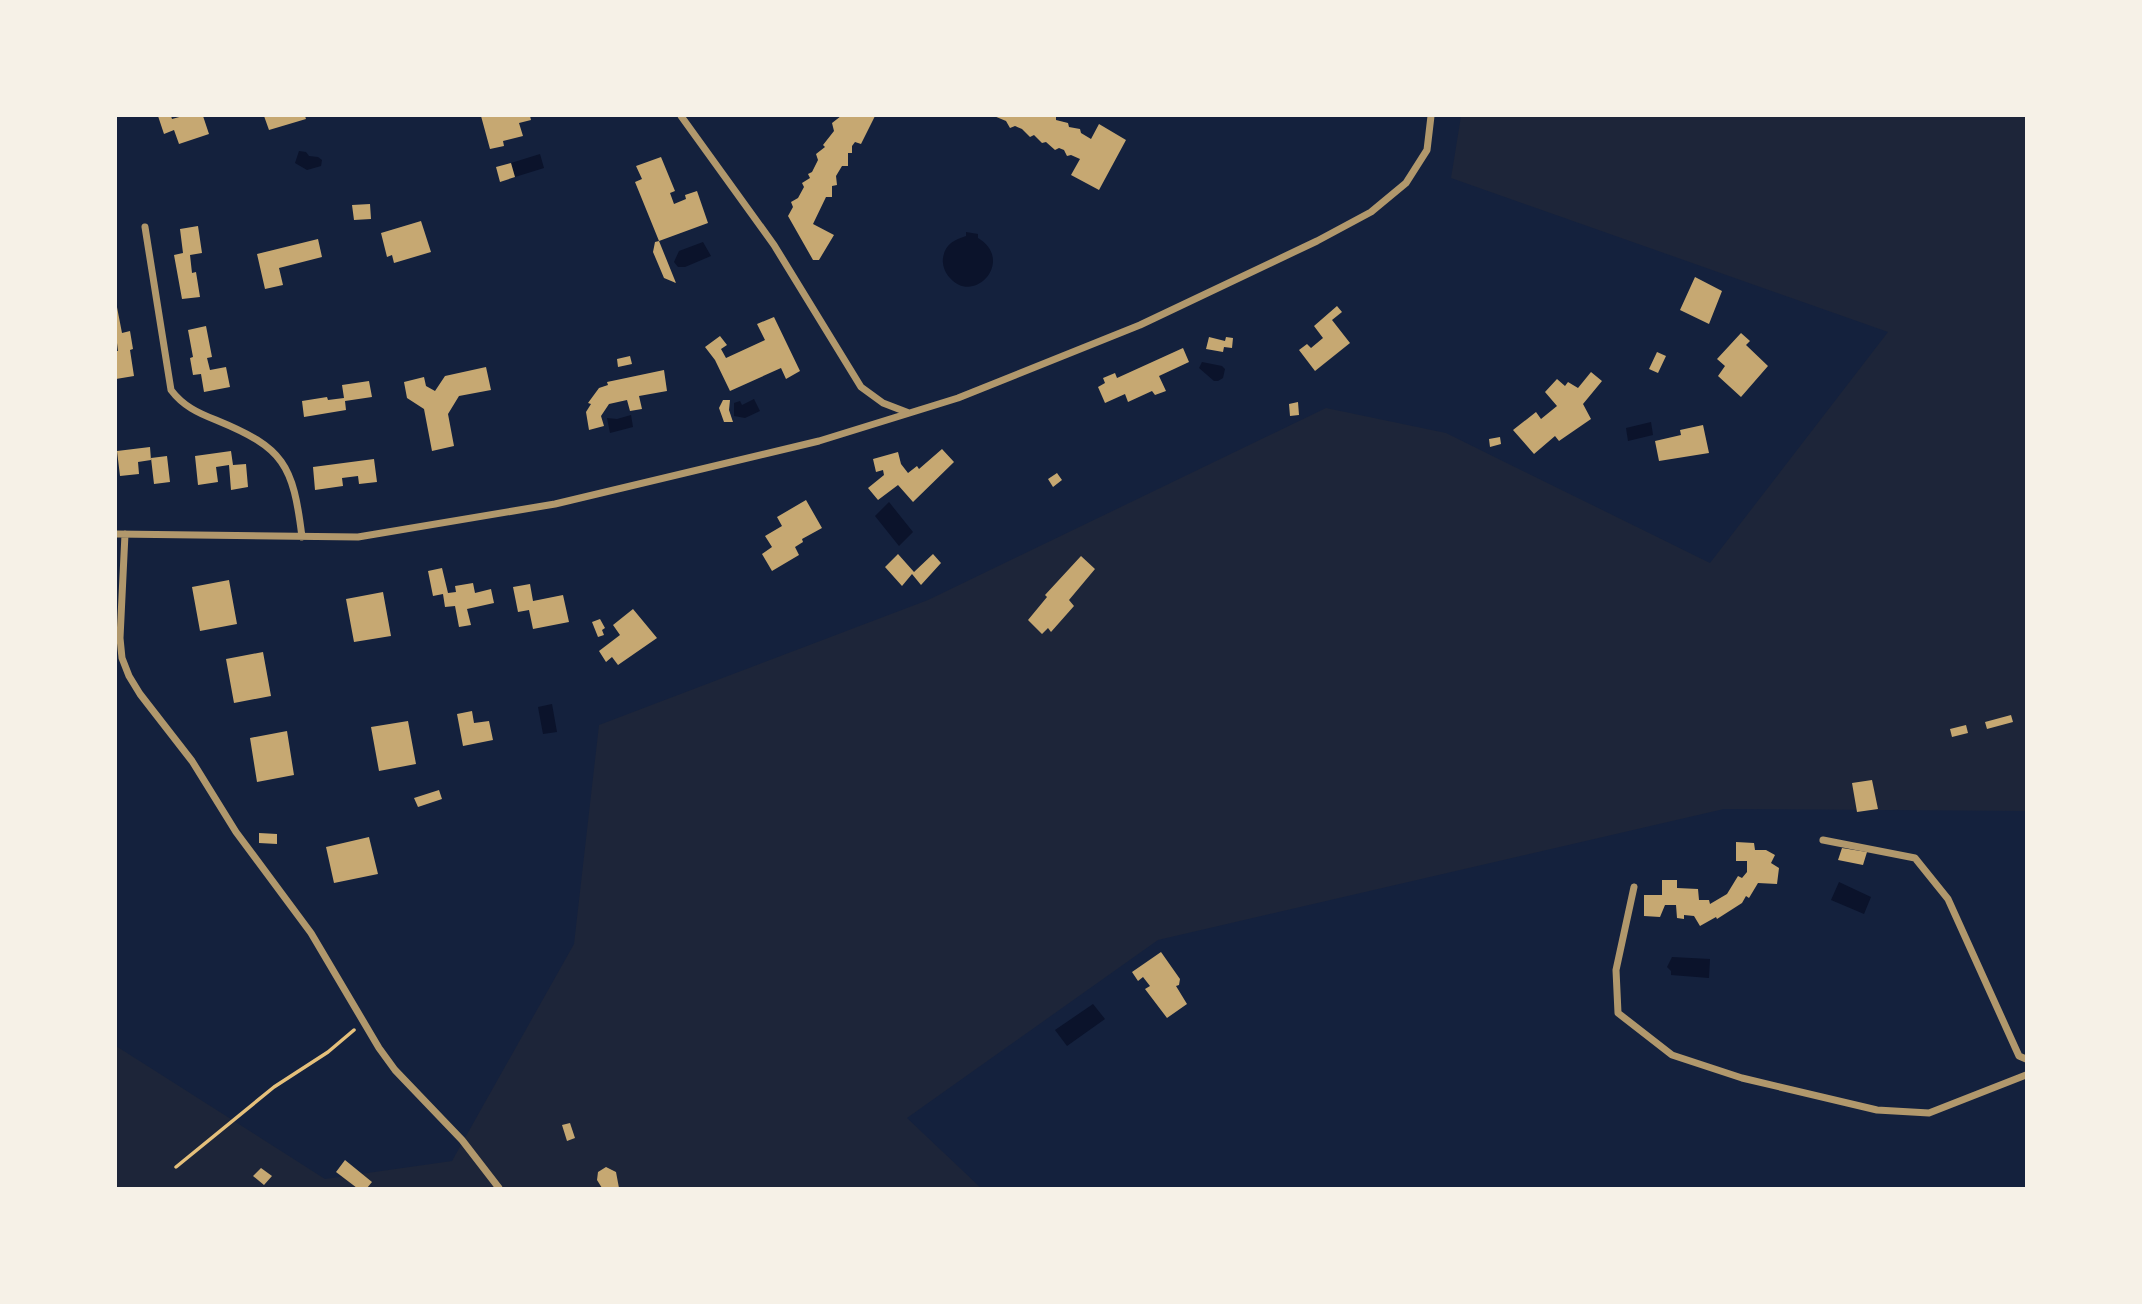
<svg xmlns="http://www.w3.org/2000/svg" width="2142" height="1304" viewBox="0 0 2142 1304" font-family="'DejaVu Sans',sans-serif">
<rect width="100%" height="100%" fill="#14213d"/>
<path fill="#1d2539" d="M1461,116H2026V811L1724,809L1158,940L907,1118L981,1188H116V1046L325,1179L452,1161L574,944L599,725L928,600L1326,408L1446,433L1710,563L1888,332L1451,178Z"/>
<path fill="#0b132b" d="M299,151L306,152L309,156L318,157L322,160L321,166L307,170L295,163Z
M540,154L544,168L515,177L511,163Z
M966,232L978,234V238C1015,260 975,306 950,278C945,273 942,265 943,258C945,244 954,240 966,236Z
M703,242L711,256L685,267H678L674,262L679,251Z
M1202,362L1222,366L1225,369L1223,378L1218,381H1214L1199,368Z
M754,399L760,411L745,418L734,416V403L740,401L742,405Z
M631,415L633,427L610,433L607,418L617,419Z
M1651,422L1653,435L1628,441L1626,428Z
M889,502L913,532L899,546L875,516Z
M552,704L557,732L543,734L538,707Z
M1839,882L1871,897L1864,914L1831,900Z
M1672,957L1710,959L1709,978L1671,975V971L1667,967Z
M1093,1004L1105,1019L1067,1046L1055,1030Z"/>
<path fill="#c6a872" d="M158,116H171L172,119L183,116H203L209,134L179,144L174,130L164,134Z
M264,116H305L306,119L269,130Z
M481,116H530L531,120L519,123L523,136L503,141L504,146L490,149Z
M841,116H875L861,144L855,142L852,146V153H848V166H842L836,176L837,185L832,186V197H826L813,224L834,235L819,260H813L788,216L793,207L791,202L798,198L804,187L802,183L810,178L808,174L812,172L818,160L816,154L825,147L823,145L834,131L832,123Z
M994,116H1056V120L1068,123L1069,127L1080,129L1081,133L1091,139L1099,124L1126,140L1099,190L1071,175L1080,159L1071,155L1067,156L1064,150L1059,148L1055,150L1046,142L1042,143L1034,135L1030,137L1022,129L1015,126L1010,128L1006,121Z
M661,157L675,191L670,193L674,204L686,199L685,195L697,191L708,223L659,241L676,283L664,278L653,252L655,242L659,241L635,182L642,179L636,166Z
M511,163L515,177L500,182L496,167Z
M370,204L371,219L354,220L352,205Z
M421,221L431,252L394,263L392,255L387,257L381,233Z
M198,226L202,253L190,255L192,273L196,272L200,297L182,299L174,255L183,253L180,229Z
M318,239L322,257L279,268L283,285L265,289L257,254Z
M1695,277L1722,291L1709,324L1680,310Z
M116,302L122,333L130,331L133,349L130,350L134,376L116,379V351H118L116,335Z
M1337,306L1342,312L1332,320L1350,343L1315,371L1299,350L1307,344L1311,348L1323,338L1314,326Z
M774,317L800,371L786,379L781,368L730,391L715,360L705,347L720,336L727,345L721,349L726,358L765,340L757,324Z
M206,326L212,357L207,358L210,370L226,367L230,387L204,392L201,374L193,375L190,358L193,357L188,330Z
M1741,333L1750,341L1746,345L1768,366L1741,397L1718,376L1725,366L1717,359Z
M1209,337L1225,341L1226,337L1233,338L1232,348L1224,347L1223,352L1206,349Z
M1183,348L1189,362L1159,376L1166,391L1155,395L1152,391L1128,402L1125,394L1105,403L1098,387L1105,383L1103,378L1115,373L1117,378Z
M1657,352L1666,356L1658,373L1649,369Z
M630,356L632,364L618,367L617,359Z
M486,367L491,390L459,396L448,414L454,446L432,451L424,409L407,398L404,382L424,377L426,386L435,391L445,376Z
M664,370L667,391L639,396L642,409L630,411L627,400L609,404L601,416L604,426L589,430L586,412L591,404L588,403L599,388L608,385L607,382Z
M1591,372L1602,381L1583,404L1591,419L1559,441L1555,436L1534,454L1513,430L1536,412L1541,419L1557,406L1545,392L1557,379L1565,386L1568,382L1578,388Z
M369,381L372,397L345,401L346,410L304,417L302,401L327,397L328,400L344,398L342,385Z
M723,400H730L729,410L733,422H724L719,408Z
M1298,402L1299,415L1290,416L1289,404Z
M1703,425L1709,453L1659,461L1655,441L1681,435L1680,430Z
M1500,437L1501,444L1490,447L1489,439Z
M150,447L151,460L138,462L139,474L120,476L117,451Z
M942,449L954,462L913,502L898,485L878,500L868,488L884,475L883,470L876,472L873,459L898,452L901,464L908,473L917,466L919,469Z
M231,451L233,465L246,464L248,487L231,490L229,465L216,467L218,482L198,485L195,456Z
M167,456L170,482L154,484L151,458Z
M374,459L377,482L359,484L358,476L342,478L343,486L315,490L313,467Z
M1057,473L1062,480L1053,487L1048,479Z
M806,500L822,528L802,539L803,542L795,547L799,555L772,571L762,554L772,547L765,536L782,526L777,517Z
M898,554L914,572L933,554L941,563L921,585L912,574L902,586L885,567Z
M1081,556L1095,569L1069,600L1074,606L1051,632L1048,628L1042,634L1028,620L1047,597L1045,595Z
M442,568L448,593L456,592L455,586L473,583L475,593L491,589L494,603L467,609L471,625L459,627L455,606L445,607L443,594L433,596L428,571Z
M229,580L237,624L200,631L192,587Z
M530,584L533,601L563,595L569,622L533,629L529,610L518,612L513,587Z
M383,592L391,636L354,642L346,599Z
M633,609L657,638L618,665L612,657L606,662L599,651L620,635L613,625Z
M600,619L605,628L602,630L604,635L598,637L592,622Z
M263,652L271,696L234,703L226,659Z
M472,711L474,723L489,721L493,740L463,746L457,714Z
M2011,715L2013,722L1987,729L1985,722Z
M408,721L416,764L379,771L371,727Z
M1966,725L1968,733L1952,737L1950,729Z
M287,731L294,775L257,782L250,738Z
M1872,780L1878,809L1857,812L1852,783Z
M439,790L442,799L418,807L414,798Z
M259,833L277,834V844L259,843Z
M369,837L378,874L334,883L326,847Z
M1736,842L1754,843L1755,850H1766L1775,855L1771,863L1779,868L1777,884L1758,883L1749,898L1746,896L1742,903L1717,919L1716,917L1700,926L1694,916L1684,915V919L1677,918L1676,905H1665L1660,917L1644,916V895H1662V880H1677V888L1698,889L1699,900H1709L1710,904L1727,894L1738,876L1742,878L1747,872V861H1736Z
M1842,848L1867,852L1863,865L1838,860Z
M1161,952L1180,979L1179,985L1176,986L1187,1004L1167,1018L1145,989L1150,986L1143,977L1138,981L1132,972Z
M570,1123L575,1138L567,1141L562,1125Z
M345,1160L372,1182L367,1188H357L336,1172Z
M606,1167L616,1172L619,1188H602L597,1180L598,1172Z
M261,1168L272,1176L264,1185L253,1176Z"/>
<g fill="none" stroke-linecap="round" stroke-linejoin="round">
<path stroke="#e5c07b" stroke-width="3.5" d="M176,1167L274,1087L328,1052L354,1030"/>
<path stroke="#b1986c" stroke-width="7" d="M681,116L774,245L861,387L883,403L909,413
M145,227L171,390C183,406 198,413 216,420C284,448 293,464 302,537
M116,534L358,537L555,504L819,441L958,398L1140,325L1317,241L1371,212L1406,183L1427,150L1431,116
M125,534L120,638L122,658L129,676L140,694L192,761L236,832L311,933L379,1048L395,1070L462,1140L499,1188
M1823,840L1915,858L1948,899L2019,1056L2026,1059
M1634,887L1616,970L1618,1013L1672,1055L1742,1078L1877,1110L1929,1113L2026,1075"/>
</g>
<rect width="2142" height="1304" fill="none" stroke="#f6f1e7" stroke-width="234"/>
</svg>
